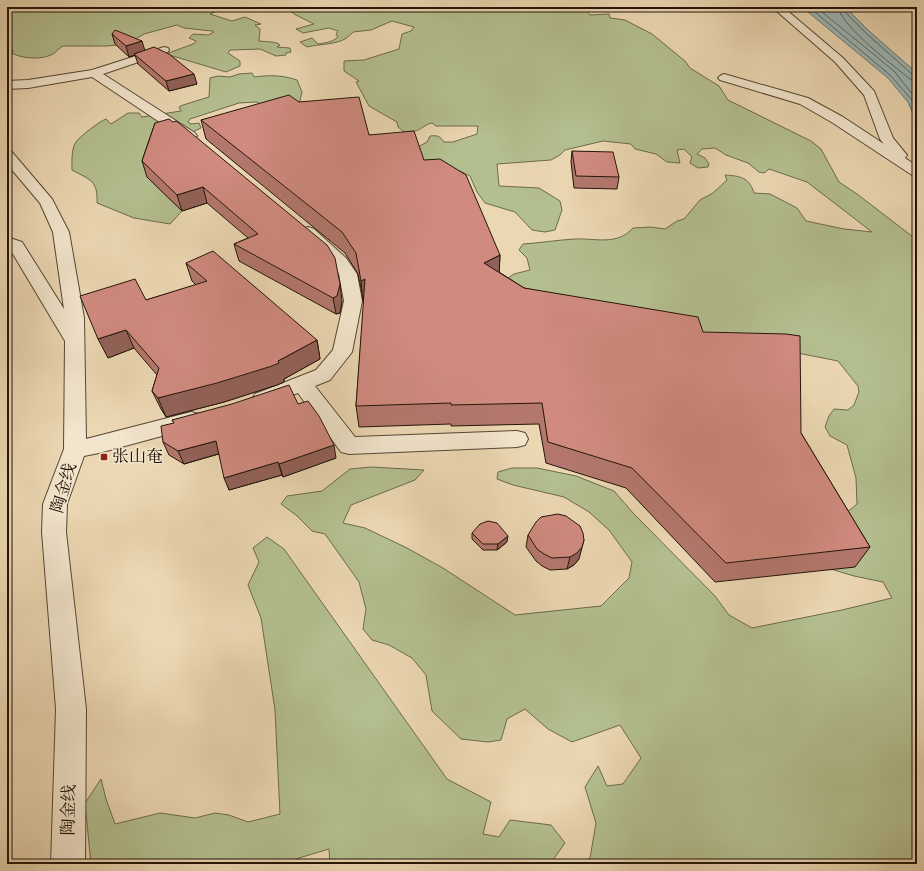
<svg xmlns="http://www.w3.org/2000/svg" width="924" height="871" viewBox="0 0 924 871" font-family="'IM FELL DW Pica','Noto Serif SC',serif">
<rect width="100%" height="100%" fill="#ebd7b2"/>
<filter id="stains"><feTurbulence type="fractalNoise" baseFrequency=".005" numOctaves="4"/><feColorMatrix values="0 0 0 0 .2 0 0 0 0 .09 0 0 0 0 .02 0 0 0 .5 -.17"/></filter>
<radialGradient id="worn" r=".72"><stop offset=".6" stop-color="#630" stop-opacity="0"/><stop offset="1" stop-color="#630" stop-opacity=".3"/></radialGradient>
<path fill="#b4bf8f" stroke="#6c6a4c" d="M7,7H227L210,14L232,21L245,17L261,24L255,25L260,29L259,41C266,42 276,41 280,45L277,47L290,48L291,52L286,53V55L276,56L260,49L230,50L228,53L240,61V66L226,72L166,54L193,44L196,41L189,38L193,34L208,35L214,32L212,31L184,28L177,25L144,34L132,41L118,45L107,46H63C59,48 56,52 53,54C42,60 22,59 12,53L13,50L7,49Z
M276,7H583L590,15L609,14L610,18L625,20L652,34L685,61L690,68L719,86L728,100L811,141L821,149L839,182L857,194L917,240V864H582L590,858L596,823L585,787L598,766L607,786L623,784L641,758L620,725L572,742L548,729L525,709L507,719L501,740L488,742L461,739L432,711L426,675L412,658L389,645L372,640L363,629L366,609L359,582L325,534L312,531L296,515L281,504L287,496L322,491L350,469L371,467L424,470L415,480L351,505L343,523L365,528L405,547L443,568L515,615L601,606L629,578L632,562L609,530L589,512L564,497L513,485L497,479L498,472L512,468H537L576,476L614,491L634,514L715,596L729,615L752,628L842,610L892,598L883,582L854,576L824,567L833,524L857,504L856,478L847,445L830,436L825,427L829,416L834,409L848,410L854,405L859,392L858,386L838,361L667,327L508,288V278L514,274L530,270L527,258L519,250L523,244C540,243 557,240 575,239C595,238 617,246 633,228L651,227L665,229L677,221L684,219L700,200L713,193L727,180L725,175C740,176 749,177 754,193L770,194L797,208L806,221L844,229L872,232L807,182L769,169L764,173L759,172L748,163L726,155L715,148L702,149L697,154L705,158L709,164L708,167L698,168L690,163L692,157L684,149L677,150L680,163L667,162L656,154L635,149L631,144L603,141L565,150L560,155L551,160L497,164L499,186L539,188L560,201L562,210L555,230L545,232L532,230L515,212L485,203L477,192L470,176L460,171L425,168L416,148L427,142L430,136C437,135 440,136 444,142H453L477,134L478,126H436L432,123C427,124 425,126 420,129C416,132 409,131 404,132L398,127L397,122L369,106L356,82L359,81L344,71V61L364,60L399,49L402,34L411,31L414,27L392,21L371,30L353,32C342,46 323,43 307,47L300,42L312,38L318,44C325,43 333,42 338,37L336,34L338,31L329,28L303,33L296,29L314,24L294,14L292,12Z
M252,73L254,77C270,75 282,75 297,80L302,92L299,105L269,109L257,102L239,103L190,119L188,122L191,124L199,123L201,128L186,135L147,177L182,211L170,224L134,218L97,203C98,180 90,180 72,170C72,162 71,149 76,142C79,137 100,121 106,119L111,124L128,113H139L142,117L181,111L179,107L183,105L209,97L210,78L218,76L230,77L239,74Z
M267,537L284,549L447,779L491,802L483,834L499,837L510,820L551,825L565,843L550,864H330L329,849L279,864H91L85,803L101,779L106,799L115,824L160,813L195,818L215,813L229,815L248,822L280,814L275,710L261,618L248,585L259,562L253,548Z"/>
<path fill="#9cb7b7" stroke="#6c7672" d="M802,7H845L869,31L917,73V123L908,102L888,78Z"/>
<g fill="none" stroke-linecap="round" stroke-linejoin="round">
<path stroke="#606660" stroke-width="1" d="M809,7L890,75L912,100L917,112
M816,7L894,71L917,100
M837,7C848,32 888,61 910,79L917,81
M842,7L844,11L867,34L913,75L917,76"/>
<defs>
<path id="minor" d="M772,7H783L843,58L874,91L893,138L907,155L905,158L917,166V176L912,175L833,123L800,104L720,80L718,78L720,76L724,74L808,98L843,117L884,144L880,139L864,95L835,62Z
M164,47L168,48L169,50L168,52L103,74L195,133L197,136L195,139H185L92,77L28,88L7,89V81L28,80L92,70Z
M7,151L12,152L52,199L69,232L84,318L86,439L191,412L199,414L202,420L199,426L99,453L84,456L67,504L66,532L86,709L85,864H51L56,709L42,532L43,504L64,449L65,341L10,249L7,248V237L22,242L64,309L53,232L40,203L7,164Z
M308,227L314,229L346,258L357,274L362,301L352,352L330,380L315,386L355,437L517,431L525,433L528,439L525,445L517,447L349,454L341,452L298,393L262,406L255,404L252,399L255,394L316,370L333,350L344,301L339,274L331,261L300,232L302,229Z"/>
</defs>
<use href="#minor" stroke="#554634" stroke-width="2"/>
<use href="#minor" fill="#f2e5cd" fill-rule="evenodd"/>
</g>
<path fill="#b3776d" stroke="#23150a" d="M112,34L145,50L197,84L169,91L138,64L135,55L129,57L115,44Z
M299,102L424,160L500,255L499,272L524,288L703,332L801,433L870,547L855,567L715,582L626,488L546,463L539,424L451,426V424L359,427L356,406L364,302L358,274L345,253L206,139L201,120Z
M155,123L342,301L340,313L336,314L239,261L234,244L248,238L207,203L182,211L147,177L142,161Z
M572,151L619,177L617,189L574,188L571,162Z
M186,263L317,340L320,359L284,379V382L277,385L224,402L166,417L161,409L152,391L157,375L134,348L108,358L146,300L196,285L192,281Z
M298,404L336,458L283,477L282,475L229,490L219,454L184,464L169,455L163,442L174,423L172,420Z
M472,533L507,542L497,550H483L472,539Z
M528,535L579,559L574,565L567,569L550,570L542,566L536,561L526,547Z"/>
<path fill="#926159" stroke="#23150a" d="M142,41L145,51L134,54L135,55L129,57L126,46Z
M194,74L197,84L169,91L166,81Z
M203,187L207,203L182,211L177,195Z
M500,255L499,276L484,263Z
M365,279L368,300L363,302L361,281Z
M340,284L342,301L340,313L336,314L333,298Z
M126,330L134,348L108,358L98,339Z
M317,340L320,359L284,379V382L277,385L224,402L166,417L158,398L278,361Z
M216,441L221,453L184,464L178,451Z
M334,445L336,458L283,477L279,464Z
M278,462L282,475L229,490L224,478Z
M508,536L507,542L497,550L498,544Z
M584,540L579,559L574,565L567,569L570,557Z"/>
<path fill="#d08a7f" stroke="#23150a" d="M115,30L142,41L126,46L112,34Z
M154,47L169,54L194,74L166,81L134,54Z
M289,95L299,102L359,97L369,135L414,131L424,160L440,159L466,175L500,255L484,263L524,288L698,317L703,332L786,334L800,336L801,433L870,547L726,563L632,468L548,442L542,403L451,405V403L356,406L365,279L361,281L356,253L342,232L201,120Z
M169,119L173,122L176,121L179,123L327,245L335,258L340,284L337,296L333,298L234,244L258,234L203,187L177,195L142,161L155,123Z
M572,151L613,152L619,177L576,176Z
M213,251L317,340L278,361L279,363L272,366L217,383L158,398L152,391L159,368L126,330L98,339L80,296L135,279L146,300L207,281L186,263Z
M289,385L298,404L308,401L319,416L334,445L279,464L278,462L224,478L216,441L178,451L163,442L161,426L174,423L172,420L232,404Z
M558,514L566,516L580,526L583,533L584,540L582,547L577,553L570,557L552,558L544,554L537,549L528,535L536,522L541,517Z
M488,521L497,523L508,536L498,544H483L472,533L480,524Z"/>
<rect fill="#8f2418" stroke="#f2e5cd" stroke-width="1.5" x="100" y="453" width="8" height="8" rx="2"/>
<g text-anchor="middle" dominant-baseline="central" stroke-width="3" stroke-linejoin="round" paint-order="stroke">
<g font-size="17" fill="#23150a" stroke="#f2e5cd" text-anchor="start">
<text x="112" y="457">张山奄</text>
</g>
<g font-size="17" fill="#23150a" stroke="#f2e5cd">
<text transform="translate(64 488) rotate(-74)">陶金线</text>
<text transform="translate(69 810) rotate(-89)">陶金线</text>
</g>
</g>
<rect width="924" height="871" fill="none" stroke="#ebd7b2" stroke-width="24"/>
<rect x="8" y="8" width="908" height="855" fill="none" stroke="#23150a" stroke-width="2"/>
<rect x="12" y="12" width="900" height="847" fill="none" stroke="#23150a"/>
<rect width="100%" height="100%" filter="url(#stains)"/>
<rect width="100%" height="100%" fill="url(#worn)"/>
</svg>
